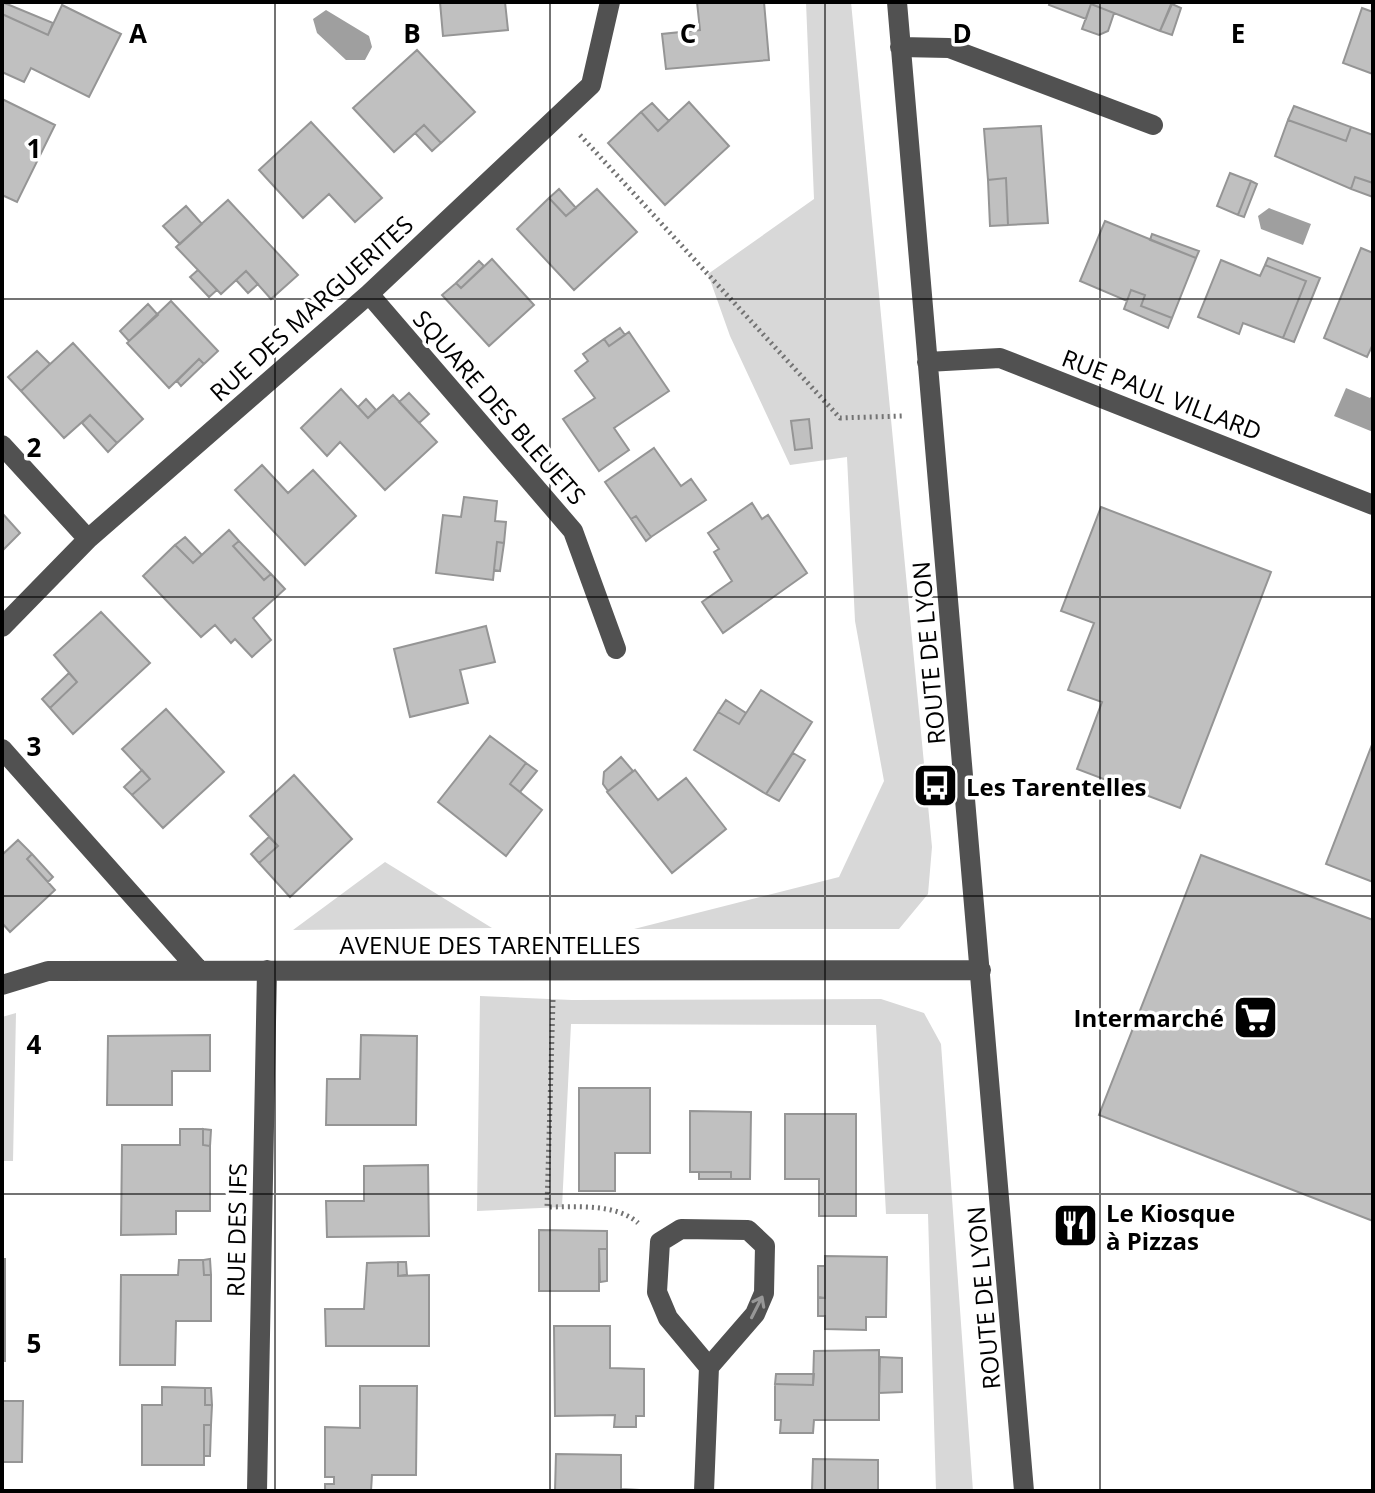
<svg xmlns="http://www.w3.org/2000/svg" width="1375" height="1493" viewBox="0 0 1375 1493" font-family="'Open Sans',sans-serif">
<rect width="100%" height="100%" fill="#fff"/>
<path fill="#d8d8d8" d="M806,2H851L932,847L928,894L899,929H634L839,877L884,781L855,621L847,457L790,465L730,336L708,274L814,199Z
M385,862L492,928L293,930Z
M480,996L572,1000L881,999L924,1013L941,1044L973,1491H936L928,1214H886L876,1025L571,1024L562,1207L477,1211Z
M16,1013L13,1161H2V1017Z"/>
<path fill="#9f9f9f" d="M326,10L369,36L372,47L365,60H346L317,33L313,19Z
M1269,208L1311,224L1303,245L1261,229L1258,216Z
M1346,388L1370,398L1373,394V432L1334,416Z"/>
<path fill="#c0c0c0" stroke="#959595" stroke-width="2" d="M2,2L53,23L48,35L2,14Z
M440,2H505L508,30L443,36Z
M697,2H764L769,60L666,69L662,34L700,30Z
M1050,2H1172L1160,31L1091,4L1086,19L1049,5Z
M1091,4L1114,13L1108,31L1099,35L1082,29Z
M1172,4L1181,8L1172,35L1160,31Z
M62,5L121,34L89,97L31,68L24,82L2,72V14L48,35Z
M1362,8L1373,12V74L1343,63Z
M417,50L475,112L441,143L424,125L394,152L353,108Z
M2,99L55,125L17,202L2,195Z
M689,102L729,146L665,205L608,143L641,112L658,131Z
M652,103L669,121L658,131L641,112Z
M1294,106L1351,127L1346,141L1288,120Z
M1288,120L1346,141L1351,127L1373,135V183L1355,177L1351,189L1275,156Z
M311,122L382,198L355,222L329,194L303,218L259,170Z
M424,125L441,143L432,151L415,133Z
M1041,126L1048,223L1008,225L1006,178L988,180L984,129Z
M1230,173L1251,181L1238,215L1217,206Z
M1355,177L1373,183V197L1351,189Z
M1006,178L1008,225L990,226L988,180Z
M1251,181L1257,184L1244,217L1238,215Z
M559,189L576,208L566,216L549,198Z
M597,189L637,232L574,290L517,229L549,198L566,216Z
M228,200L298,275L271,299L246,271L221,294L176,247Z
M186,206L202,224L180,244L163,226Z
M1105,221L1196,258L1172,318L1141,306L1145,295L1131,290L1127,301L1080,281Z
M1152,234L1199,251L1196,258L1150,240Z
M1361,248L1373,253V344L1367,357L1324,338Z
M1268,258L1320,278L1294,342L1283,338L1306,281L1265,265Z
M492,259L534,305L489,346L442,295L456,283L461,288Z
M1221,260L1260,276L1265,265L1306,281L1283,338L1243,323L1239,334L1198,317Z
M479,261L484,266L461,288L456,283Z
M198,270L217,290L209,297L190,277Z
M246,271L258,284L248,293L236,280Z
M1131,290L1145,295L1141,306L1172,318L1168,328L1124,309Z
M171,301L218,351L204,364L199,359L169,388L127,343Z
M148,304L158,315L129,341L120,331Z
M620,328L625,335L609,346L604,339Z
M629,332L669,391L614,428L629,450L599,471L563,419L595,398L575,371L588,361L583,354L604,339L609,346Z
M73,343L143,419L117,443L90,415L64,438L21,391Z
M37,351L50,364L21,391L8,377Z
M199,359L204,364L181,386L177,381Z
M341,389L368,418L393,395L437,442L385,490L340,442L327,456L301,428Z
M409,393L429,414L419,423L399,402Z
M366,399L376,410L368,418L358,407Z
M90,415L117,443L108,452L82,423Z
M809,419L812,448L795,450L791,421Z
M654,448L681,486L691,479L706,500L651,537L636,516L631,519L605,482Z
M262,465L288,493L313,470L356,516L305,565L235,490Z
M464,497L497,501L495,521L506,522L504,543L497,542L493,580L436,573L443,515L461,517Z
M752,503L762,519L768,515L807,573L723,633L702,602L732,581L714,552L719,549L708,533Z
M1101,507L1271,572L1180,808L1077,769L1102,702L1068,690L1094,623L1061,611Z
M2,513L20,533L2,551Z
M636,516L651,537L646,541L631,519Z
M229,530L239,541L233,546L264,580L271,574L285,589L253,618L271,640L252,657L235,639L231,643L215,625L201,637L143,576L175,545L193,563Z
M185,537L202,555L193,563L175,545Z
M239,541L271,574L264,580L233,546Z
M497,542L504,543L500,571L494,570Z
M101,612L150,663L73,734L50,708L77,682L54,655Z
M486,626L495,662L460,670L468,703L410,717L394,649Z
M69,673L77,682L50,708L42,699Z
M761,690L812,722L766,794L694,750L718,712L739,724Z
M726,700L746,713L739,724L718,712Z
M166,709L224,772L163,828L132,795L150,779L122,749Z
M490,736L526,763L510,784L542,810L506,856L438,802Z
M1373,742V882L1326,864Z
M793,753L805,760L779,801L766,794Z
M621,757L633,771L608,791L603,784L604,772Z
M526,763L537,771L520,792L510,784Z
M142,770L150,779L132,795L124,787Z
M635,770L658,800L686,778L726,829L672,873L607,792Z
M294,775L352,839L290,897L259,863L278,846L250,816Z
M269,837L278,846L259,863L251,854Z
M18,840L32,854L27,859L55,890L10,932L2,923V855Z
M32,854L53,877L48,882L27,859Z
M1201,855L1373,920V1221L1099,1115Z
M210,1035V1071H172V1105H107L108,1036Z
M361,1035L417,1036L416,1125H326L327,1079H360Z
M579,1088H650V1153H615V1191H579Z
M690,1111L751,1112L750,1179H731V1172H690Z
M785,1114H856V1216H819V1179H785Z
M180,1129H203V1145L210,1146V1211H176V1234L121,1235L122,1145H180Z
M203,1129L211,1130L210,1146L203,1145Z
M428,1165L429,1236L327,1237L326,1201H364V1166Z
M699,1172H731V1179H699Z
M539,1230L607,1231V1249H599V1291H539Z
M599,1249H607V1281L600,1282Z
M825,1256L887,1257L886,1317H866V1330L825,1329V1316H818V1297L825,1298Z
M2,1259H5V1361H2Z
M210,1259L211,1275H204L203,1260Z
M179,1260H203L204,1275H211V1321H176L175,1365H120L121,1275H178Z
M398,1262V1276L429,1275V1346H326L325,1309H364L367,1263Z
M398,1262H406L407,1275L398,1276Z
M818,1266H825V1298L818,1297Z
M554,1326H610V1368L644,1369V1416H636V1427H614L615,1415L555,1416Z
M879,1350V1420H814L813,1433H780L781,1420H775V1384L813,1385L814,1351Z
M880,1357L902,1358V1392L879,1393Z
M776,1374H814L813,1385L775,1384Z
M360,1386H417L416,1475H372L371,1491H325V1484H334V1477H325V1427L360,1428Z
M162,1387L205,1388V1405H212L211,1425H204V1465H142V1405H162Z
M205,1388H211L212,1405H205Z
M2,1401H23L22,1462H2Z
M204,1425H211L210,1456H204Z
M556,1454L621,1455V1489L659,1491H555Z
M813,1459L878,1460V1491H812Z"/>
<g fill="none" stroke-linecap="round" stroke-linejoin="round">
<path stroke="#737373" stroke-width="5" stroke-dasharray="2 4" stroke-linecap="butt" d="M580,135L840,418L902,416
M553,1000L547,1207C575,1207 616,1203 638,1223"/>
<path stroke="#515151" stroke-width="20" d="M897,2L1024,1491
M900,47L949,48L1153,125
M369,294L573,531L616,649
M927,362L1000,358L1373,505
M2,445L88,539
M2,627L88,539L369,294L591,85L610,2
M2,749L198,969
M2,985L48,971L981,970
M257,1491L267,970
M704,1491L709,1367L755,1314L764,1293L765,1246L748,1230L681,1229L660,1242L657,1292L668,1318L709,1367"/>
</g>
<defs><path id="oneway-shaft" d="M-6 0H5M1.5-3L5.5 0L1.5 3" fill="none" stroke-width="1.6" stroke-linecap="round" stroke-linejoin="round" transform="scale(2)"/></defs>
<use stroke="#979797" href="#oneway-shaft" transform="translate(757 1307) rotate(-63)"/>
<path fill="none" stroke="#000" stroke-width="2" stroke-opacity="0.55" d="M275,2V1491M550,2V1491M825,2V1491M1100,2V1491M2,299H1373M2,597H1373M2,896H1373M2,1194H1373"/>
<defs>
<symbol id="bus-square" viewBox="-11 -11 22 22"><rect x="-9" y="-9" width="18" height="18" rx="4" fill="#000" stroke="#fff"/><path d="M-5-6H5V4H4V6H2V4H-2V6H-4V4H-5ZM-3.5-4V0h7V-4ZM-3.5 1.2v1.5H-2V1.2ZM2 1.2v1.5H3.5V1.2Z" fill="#fff"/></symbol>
<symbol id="supermarket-square" viewBox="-11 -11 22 22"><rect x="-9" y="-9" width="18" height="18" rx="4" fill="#000" stroke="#fff"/><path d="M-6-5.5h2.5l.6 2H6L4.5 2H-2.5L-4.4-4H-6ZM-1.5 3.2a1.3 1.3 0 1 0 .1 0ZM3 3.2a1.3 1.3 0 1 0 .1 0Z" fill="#fff"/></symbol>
<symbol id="restaurant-square" viewBox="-11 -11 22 22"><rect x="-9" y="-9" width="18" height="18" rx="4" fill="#000" stroke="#fff"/><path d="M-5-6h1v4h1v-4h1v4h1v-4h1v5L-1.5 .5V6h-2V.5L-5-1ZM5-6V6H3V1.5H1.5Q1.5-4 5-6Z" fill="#fff"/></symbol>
</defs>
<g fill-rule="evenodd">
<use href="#bus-square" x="910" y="760" width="51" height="51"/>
<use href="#supermarket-square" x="1230" y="992" width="51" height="51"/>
<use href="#restaurant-square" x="1050" y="1200" width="51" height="51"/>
</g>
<g text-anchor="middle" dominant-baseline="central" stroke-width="7" stroke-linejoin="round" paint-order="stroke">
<g font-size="24" fill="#000" stroke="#fff">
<text transform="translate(311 308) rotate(-42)">RUE DES MARGUERITES</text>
<text transform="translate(1162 394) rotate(21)">RUE PAUL VILLARD</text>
<text transform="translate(500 407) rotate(49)">SQUARE DES BLEUETS</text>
<text transform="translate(928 653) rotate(-95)">ROUTE DE LYON</text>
<text x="490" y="944">AVENUE DES TARENTELLES</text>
<text transform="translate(236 1230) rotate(-89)">RUE DES IFS</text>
<text transform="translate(983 1298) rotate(-95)">ROUTE DE LYON</text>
</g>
<g font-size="24" font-weight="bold" fill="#000" stroke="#fff" text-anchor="start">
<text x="966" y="786">Les Tarentelles</text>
<text x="1224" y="1017" text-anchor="end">Intermarché</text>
<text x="1106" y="1212">Le Kiosque<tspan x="1106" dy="28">à Pizzas</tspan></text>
</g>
</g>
<g font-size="26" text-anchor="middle" font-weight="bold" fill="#000" stroke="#fff" stroke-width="7" stroke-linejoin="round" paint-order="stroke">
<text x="138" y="43">A</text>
<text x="412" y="43">B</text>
<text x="688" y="43">C</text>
<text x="962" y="43">D</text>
<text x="1238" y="43">E</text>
<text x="34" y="158">1</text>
<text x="34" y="457">2</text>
<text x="34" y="756">3</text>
<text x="34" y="1054">4</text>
<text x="34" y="1353">5</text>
</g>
<rect width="1375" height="1493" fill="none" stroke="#000000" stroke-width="8"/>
</svg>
